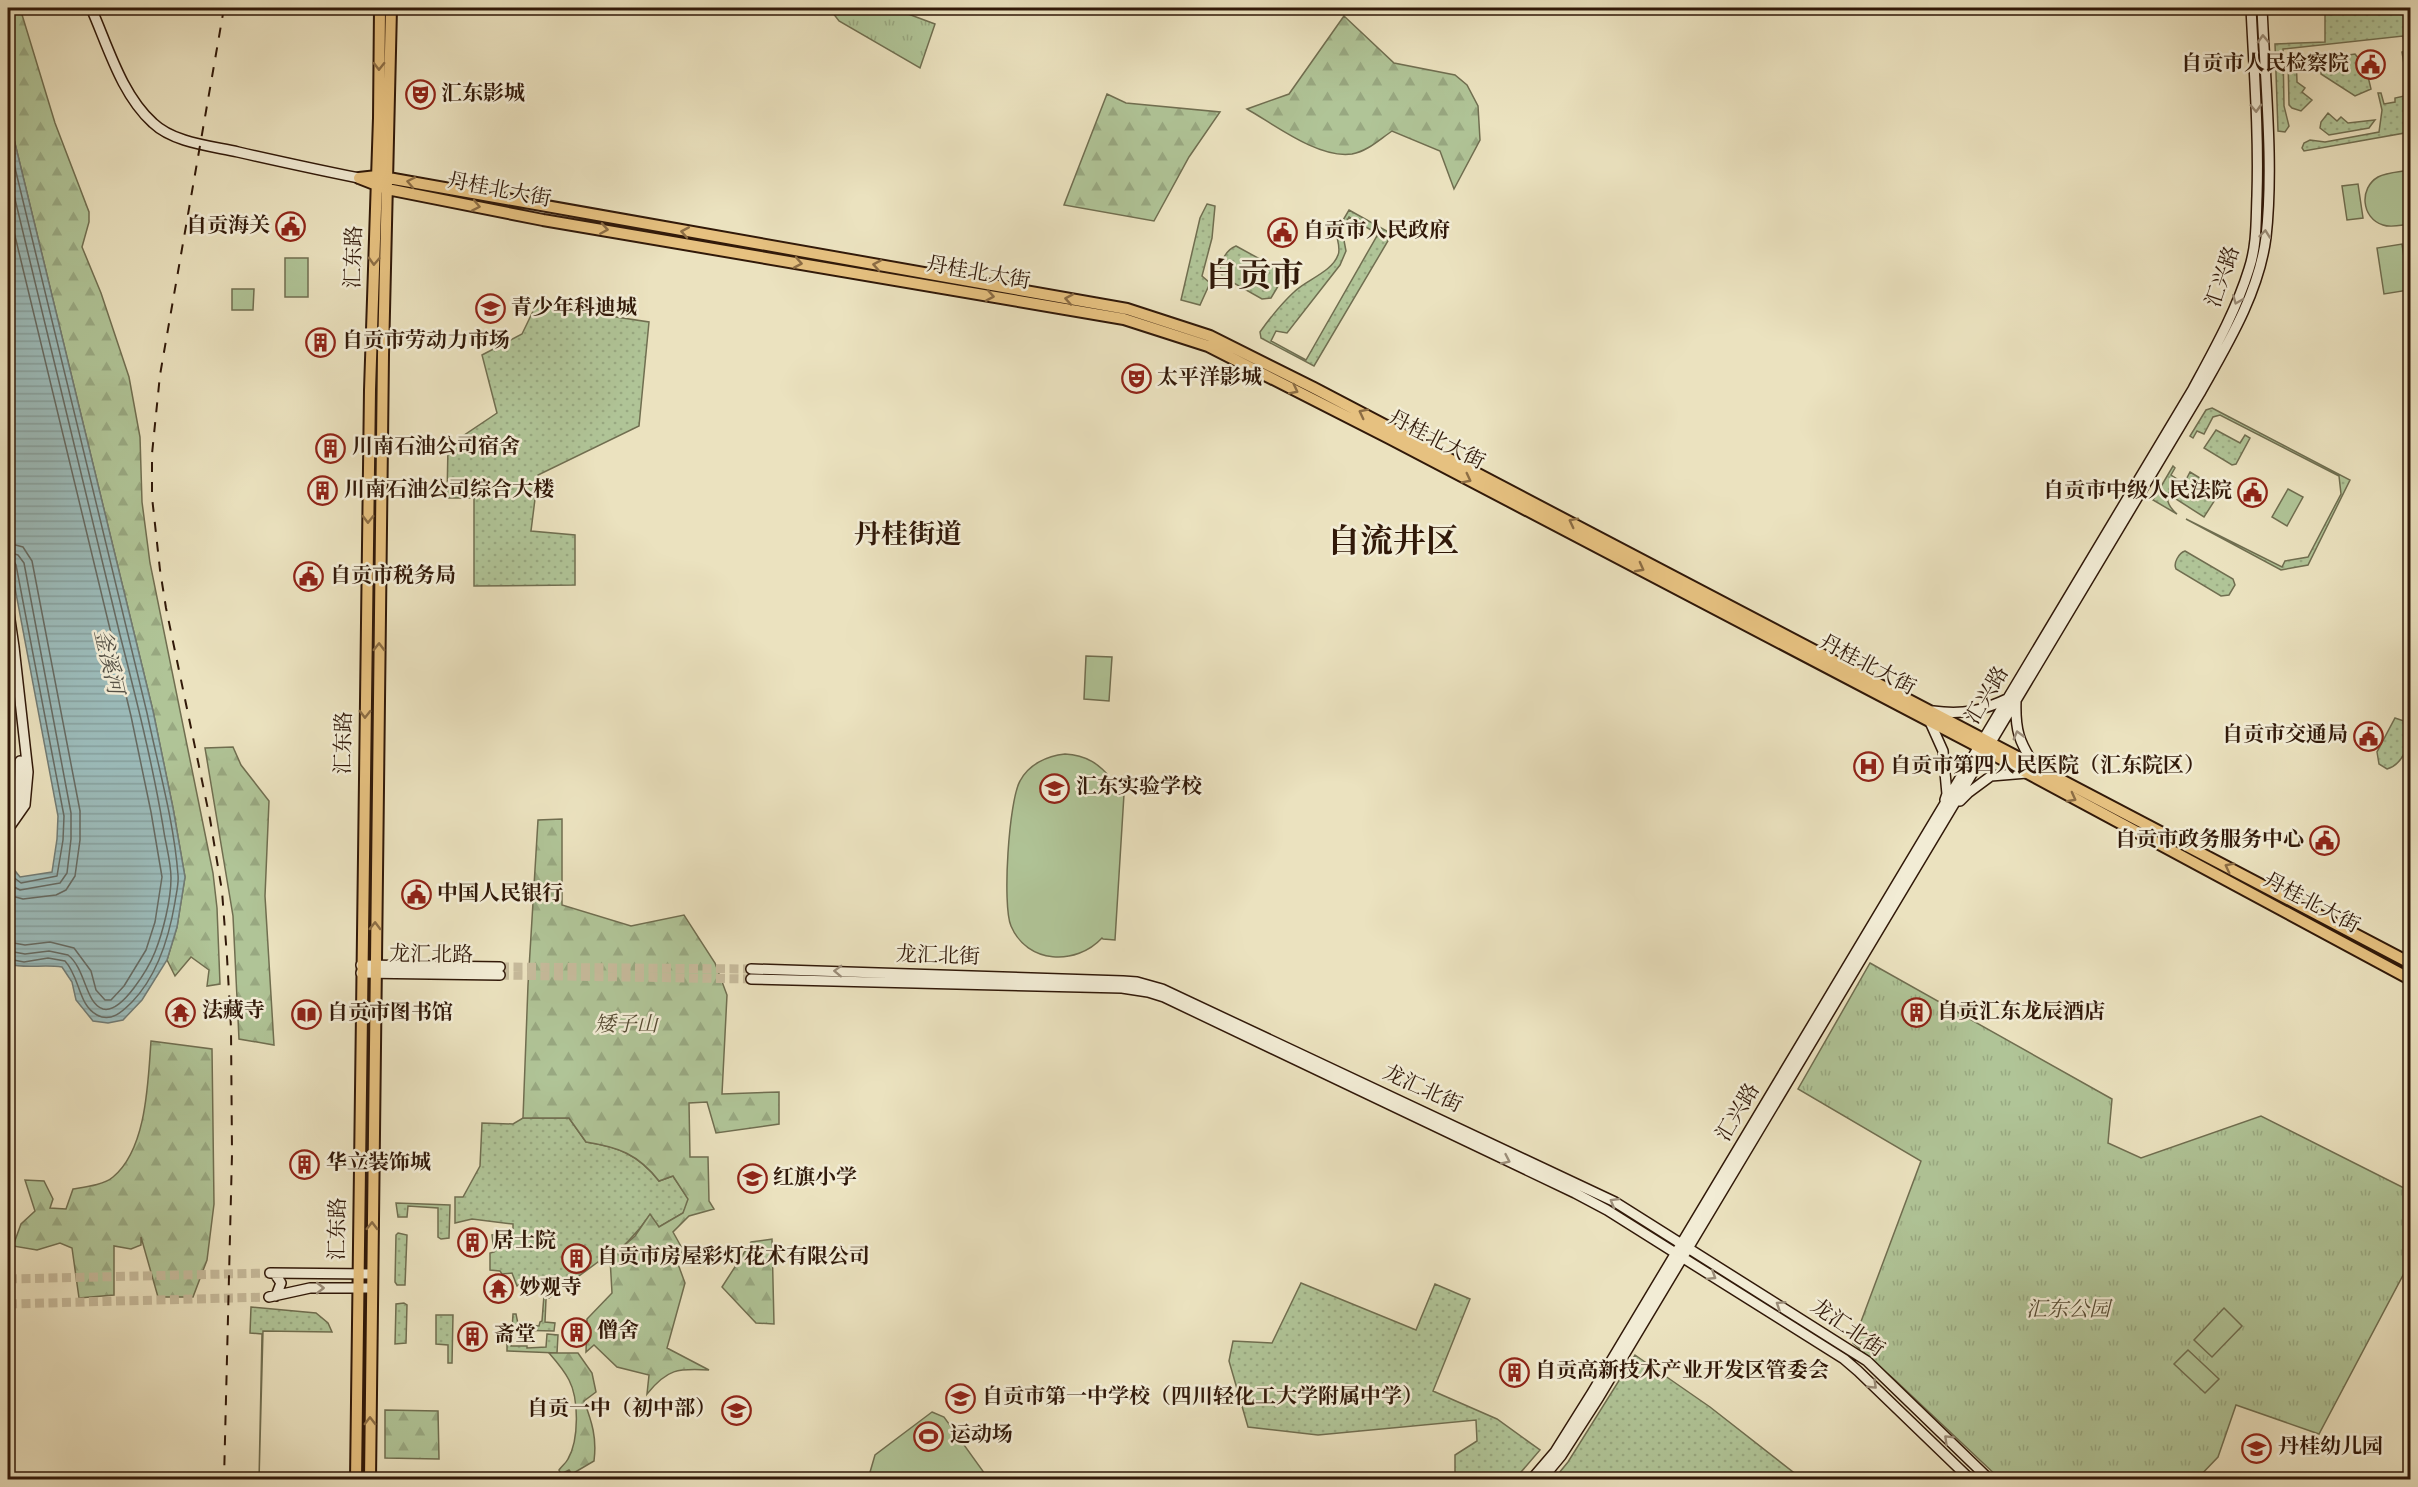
<svg xmlns="http://www.w3.org/2000/svg" width="2418" height="1487" viewBox="0 0 2418 1487" font-family="'Sorts Mill Goudy','Noto Serif SC',serif">
<defs>
<pattern id="grass-dots" width="8" height="8" patternUnits="userSpaceOnUse" patternTransform="scale(1.5)"><rect width="8" height="8" fill="#b0c497"/><path d="M2 2h.1M6 6h.1" fill="none" stroke="#98a881" stroke-width="1.8" stroke-linecap="round"/></pattern>
<pattern id="forest-firs" width="22" height="20" patternUnits="userSpaceOnUse" patternTransform="scale(1.5)"><rect width="22" height="20" fill="#b0c497"/><path d="M5 1l3.5 6h-7zM16 11l3.5 6h-7z" fill="#98a881"/></pattern>
<pattern id="park-tufts" width="24" height="20" patternUnits="userSpaceOnUse" patternTransform="scale(1.5)"><rect width="24" height="20" fill="#b0c497"/><path d="M3 7l-1-3M5 7V3M7 7l1-3M15 17l-1-3M17 17v-4M19 17l1-3" fill="none" stroke="#98a881"/></pattern>
<pattern id="water-rules" width="6" height="5" patternUnits="userSpaceOnUse" patternTransform="scale(1.5)"><rect width="6" height="5" fill="#9cbcbb"/><path d="M0 2.5h6" fill="none" stroke="#87a19f"/></pattern>
</defs>
<rect width="100%" height="100%" fill="#ebe2bf"/>
<filter id="stains"><feTurbulence type="fractalNoise" baseFrequency=".00333" numOctaves="4"/><feColorMatrix values="0 0 0 0 .2 0 0 0 0 .09 0 0 0 0 .02 0 0 0 .5 -.17"/></filter>
<radialGradient id="worn" r=".72"><stop offset=".6" stop-color="#630" stop-opacity="0"/><stop offset="1" stop-color="#630" stop-opacity=".3"/></radialGradient>
<path fill="url(#grass-dots)" stroke="#706e50" stroke-width="1.5" fill-rule="evenodd" d="M2325,8H2410V132L2304,151L2302,148L2304,143L2310,140L2325,142L2379,132L2382,110L2378,93H2381L2384,104L2395,102V98L2409,95L2402,52L2406,51L2403,36L2283,49L2284,106L2289,126L2285,132L2278,131L2275,44L2325,42Z
M2296,54L2297,82L2305,88L2302,92L2312,100L2301,111L2292,108L2289,105L2288,58Z
M2355,54L2366,68L2371,89L2355,96L2321,74V62L2326,58Z
M2328,113L2337,121L2341,117L2348,123L2375,120L2369,128L2329,135L2320,128L2321,122Z
M1207,204L1215,206L1212,238L1202,276L1210,283L1200,305L1181,300L1200,218Z
M1349,210L1392,234L1314,366L1261,338L1260,332C1270,318 1281,304 1294,292C1306,280 1332,272 1338,255C1341,249 1337,239 1336,232ZM1349,217L1378,234L1306,360L1271,341L1276,331L1287,333L1340,265L1346,251L1342,230Z
M1236,246L1280,270L1283,278L1271,298L1262,299L1223,277C1216,268 1225,250 1236,246Z
M536,305L649,322L639,426L538,475L531,531L575,535V585L474,586V498H447L448,446L497,413L482,355L522,334Z
M2212,408L2350,480L2308,565L2281,570L2186,519L2282,567L2285,561L2308,557L2341,494L2339,476L2220,415L2213,417L2204,434L2197,431L2193,438L2190,436L2206,410Z
M2216,430L2240,443L2245,435L2250,438L2236,464L2232,465L2204,448Z
M2173,466L2175,468L2171,475L2177,479C2167,494 2162,501 2177,514L2153,500Z
M2190,472L2218,489L2220,492L2204,517L2176,499Z
M2185,551L2233,579L2235,585L2229,595L2221,596L2176,569C2173,563 2179,553 2185,551Z
M2395,718L2410,723C2411,739 2405,764 2387,769L2379,764L2377,752Z
M523,1118H569L586,1142C618,1147 638,1154 659,1181L673,1176L689,1200L683,1213L659,1227L650,1215C636,1235 621,1250 601,1265L598,1262L549,1298L533,1276L517,1286L512,1273L502,1274L500,1271L490,1270V1253L494,1252L492,1235L513,1232V1224L472,1219L455,1223V1197H463L480,1166L482,1123L513,1124Z
M396,1203L450,1205L449,1238L441,1239L438,1237V1208L408,1206L407,1217H398Z
M398,1233L407,1235L405,1285H397L395,1282L396,1235Z
M1301,1283L1416,1330L1435,1284L1470,1299L1433,1391L1497,1419L1540,1450L1515,1479H1455V1455L1477,1441L1476,1420L1318,1435L1248,1427L1229,1361L1233,1341L1272,1343Z
M544,1295L546,1299L545,1322L555,1323L554,1331L512,1330L513,1314H516L518,1324L539,1326L540,1322L542,1321Z
M404,1303L407,1305L406,1343L395,1344L396,1304Z
M251,1307L316,1313L328,1323L332,1332L263,1331L259,1480L262,1334L250,1333Z
M436,1315H453L452,1363H448V1345L436,1344Z
M547,1334L558,1335L557,1353L507,1351V1342H511V1346H527V1348L546,1347Z
M1635,1355L1710,1407L1802,1479H1554L1568,1462Z"/>
<path fill="url(#forest-firs)" stroke="#706e50" stroke-width="1.5" d="M8,8H20L55,123L89,212V222L82,247L101,293L129,377L140,437L142,502L150,563L213,873L217,908L220,984L207,986L209,970L191,957L175,976L167,960L177,927L185,877L173,808L153,711L12,131L8,124Z
M1344,16L1394,63L1455,75L1467,85L1478,106L1480,140L1454,189L1440,151L1392,131C1380,139 1368,151 1352,154C1319,159 1275,125 1247,109L1289,94Z
M1107,94L1126,103L1220,112L1189,157L1154,221L1064,205Z
M233,747L241,765L269,801L265,896L274,1045L239,1039L233,916L205,748Z
M562,819V905L631,926L684,915L715,963L727,995L722,1094L779,1092V1124L716,1133L707,1102L689,1103L690,1157H708L709,1201L714,1209L689,1216L673,1232L683,1250L678,1264L685,1283L667,1348L709,1370C678,1368 667,1369 647,1394L649,1375L617,1367L594,1345L586,1352L587,1319L612,1293L610,1258L635,1236L650,1214L659,1227L683,1213L688,1199L673,1176L659,1181C638,1154 618,1147 586,1142L569,1118H523L528,985L538,820Z
M151,1041L212,1049L214,1204L207,1260L193,1297H158L141,1237V1245L131,1249L114,1246V1295L79,1298L72,1248L60,1243L37,1250L13,1246L21,1224L35,1211L25,1180L44,1181L53,1199L50,1208L66,1209L73,1189C85,1187 104,1185 113,1177C147,1149 148,1081 151,1041Z
M772,1239L774,1324L756,1323L722,1287L751,1242Z
M549,1353H578L592,1373L596,1392L584,1401C592,1422 597,1438 594,1461L572,1474L569,1470L561,1474L559,1470C562,1466 566,1463 568,1459C579,1440 579,1399 569,1380C564,1370 556,1361 549,1353Z
M385,1410L438,1411L439,1459L385,1458Z"/>
<path fill="url(#park-tufts)" stroke="#706e50" stroke-width="1.5" d="M829,8H892L935,24L920,68L839,21Z
M8,675L15,793L8,788Z
M1870,963L2112,1099L2108,1143L2141,1158L2261,1116L2410,1191V1262L2319,1434L2236,1405L2218,1457L2197,1479H2000L1895,1380L1853,1343L1921,1161L1798,1089Z"/>
<path fill="#b0c497" stroke="#706e50" stroke-width="1.5" d="M2410,170V224C2401,225 2391,228 2383,225C2361,218 2359,188 2378,177C2387,172 2400,172 2410,170Z
M2358,184L2363,218L2347,220L2342,186Z
M2402,244L2409,290L2384,294L2377,248Z
M285,258H308V297H285Z
M232,289H254L253,310H232Z
M2288,489L2303,497L2287,526L2272,517Z
M1086,656L1112,657L1109,701L1084,699Z
M1065,754C1086,755 1100,764 1112,780L1113,778H1125L1115,940L1103,939L1102,938C1076,966 1027,964 1011,926C1002,905 1009,800 1020,781C1029,764 1047,756 1065,754Z
M2224,1308L2242,1326L2212,1357L2194,1340Z
M2188,1350L2219,1379L2205,1393L2174,1364Z
M932,1412L944,1417L985,1474L983,1479H868L875,1455Z"/>
<path fill="url(#water-rules)" stroke="#717b74" stroke-width="1.5" d="M8,124L12,131L153,711L173,808L185,877L177,927L167,960L142,1000L123,1020L108,1023L93,1021L76,1000L72,982L62,967C43,964 26,969 8,964V862L20,877L52,872L57,839L58,816L8,551Z"/>
<g fill="none" stroke-linecap="round" stroke-linejoin="round">
<path stroke="#666a62" stroke-width="1.5" d="M8,139L147,713C158,766 174,821 178,875C179,884 176,894 175,902C169,938 158,975 132,1002C123,1011 111,1023 97,1015C78,1005 80,977 65,961L48,958L24,962L8,959
M8,170C46,325 82,480 120,635C136,698 152,761 163,826C165,842 171,861 171,878C171,900 163,932 155,952C149,967 122,1014 103,1009C85,1003 86,969 68,955L49,951L25,954L8,951
M8,207L131,716L151,812L162,877L155,922L146,950L124,986L111,1000H105L96,990L91,971L74,948L50,942L25,945L8,942
M8,543L23,547L32,561L80,811V840L75,876L66,890L56,895L23,899L8,895
M8,552L18,555L24,563L71,813V839L67,873L60,883L20,890L8,884
M8,559L13,560L16,565L64,816L63,840L57,876L21,883L8,873"/>
<path stroke="#c6ba9b" stroke-width="9" stroke-dasharray="9 4.5" stroke-linecap="butt" d="M500,967L751,969
M500,975L751,979
M8,1279L270,1273
M8,1304L269,1297"/>
<defs>
<path id="secondary" d="M91,8C108,46 121,94 153,123C174,143 212,146 238,152C278,161 319,170 359,178
M8,606L14,647L28,772L25,805L11,825L8,826
M2016,701C2015,730 2019,742 2035,766
M1933,711C1963,715 1982,711 2009,698
M1930,722L1943,751L1947,794L1945,800
M1960,801L1968,793L1991,776L2027,773
M13,811L19,803L20,761
M361,965L500,967
M751,969L1123,981L1137,982L1162,989L1615,1202L1867,1361L1990,1480
M361,973L500,975
M751,979L1122,988L1148,992L1164,997L1575,1193L1607,1210L1844,1359L1858,1371L1971,1480
M270,1273L371,1274
M275,1274L281,1283L276,1296
M269,1297L310,1288H371
M1531,1480L1555,1452L1592,1393L2193,389C2214,350 2236,311 2249,269C2257,245 2256,220 2257,196C2259,133 2254,70 2251,8
M1541,1480L1561,1456L1599,1397L2200,393C2227,345 2259,293 2266,237C2274,166 2265,80 2262,8"/>
<path id="primary" d="M359,178L387,189L543,220L1124,319L1208,346L1389,438L1979,747L2410,979
M359,178L377,176L1127,309L1210,336L1314,388L2410,963
M356,1480L370,390L379,118L380,8
M370,1480L383,355L391,8"/>
</defs>
<use href="#secondary" stroke="#311909" stroke-width="12"/>
<use href="#primary" stroke="#311909" stroke-width="14"/>
<use href="#secondary" stroke="#f2ecd5" stroke-width="9"/>
<use href="#primary" stroke="#e6c180" stroke-width="10"/>
<path stroke="#311909" stroke-width="2" stroke-dasharray="10 10" stroke-linecap="butt" d="M224,8L160,375L152,454V497L160,570L166,608L210,819L222,891L227,957L231,1028L232,1154L224,1480"/>
</g>
<defs><path id="oneway-chevron" d="M-2-3.5L2.5 0L-2 3.5" fill="none" stroke-width="1.6" stroke-linecap="round" stroke-linejoin="round" transform="scale(1.5)"/></defs>
<g stroke="#9b8d79">
<use href="#oneway-chevron" transform="translate(2263 39) rotate(-92)"/>
<use href="#oneway-chevron" transform="translate(2256 108) rotate(88)"/>
<use href="#oneway-chevron" transform="translate(2265 234) rotate(-84)"/>
<use href="#oneway-chevron" transform="translate(2237 300) rotate(112)"/>
<use href="#oneway-chevron" transform="translate(2018 735) rotate(-105)"/>
<use href="#oneway-chevron" transform="translate(838 971) rotate(-178)"/>
<use href="#oneway-chevron" transform="translate(1506 1160) rotate(25)"/>
<use href="#oneway-chevron" transform="translate(1614 1202) rotate(-150)"/>
<use href="#oneway-chevron" transform="translate(1712 1276) rotate(32)"/>
<use href="#oneway-chevron" transform="translate(320 1288)"/>
<use href="#oneway-chevron" transform="translate(1780 1305) rotate(-147)"/>
<use href="#oneway-chevron" transform="translate(1873 1385) rotate(44)"/>
<use href="#oneway-chevron" transform="translate(1948 1439) rotate(-136)"/>
</g>
<g stroke="#8c6d44">
<use href="#oneway-chevron" transform="translate(379 66) rotate(91)"/>
<use href="#oneway-chevron" transform="translate(411 182) rotate(-169)"/>
<use href="#oneway-chevron" transform="translate(476 206) rotate(11)"/>
<use href="#oneway-chevron" transform="translate(604 229) rotate(9)"/>
<use href="#oneway-chevron" transform="translate(685 232) rotate(-170)"/>
<use href="#oneway-chevron" transform="translate(374 261) rotate(92)"/>
<use href="#oneway-chevron" transform="translate(798 263) rotate(10)"/>
<use href="#oneway-chevron" transform="translate(877 265) rotate(-170)"/>
<use href="#oneway-chevron" transform="translate(990 296) rotate(10)"/>
<use href="#oneway-chevron" transform="translate(1069 299) rotate(-170)"/>
<use href="#oneway-chevron" transform="translate(1294 390) rotate(27)"/>
<use href="#oneway-chevron" transform="translate(1363 413) rotate(-153)"/>
<use href="#oneway-chevron" transform="translate(1467 479) rotate(27)"/>
<use href="#oneway-chevron" transform="translate(368 519) rotate(91)"/>
<use href="#oneway-chevron" transform="translate(1573 522) rotate(-153)"/>
<use href="#oneway-chevron" transform="translate(1640 568) rotate(28)"/>
<use href="#oneway-chevron" transform="translate(379 647) rotate(-89)"/>
<use href="#oneway-chevron" transform="translate(365 714) rotate(91)"/>
<use href="#oneway-chevron" transform="translate(2072 798) rotate(28)"/>
<use href="#oneway-chevron" transform="translate(2229 867) rotate(-153)"/>
<use href="#oneway-chevron" transform="translate(375 926) rotate(-89)"/>
<use href="#oneway-chevron" transform="translate(372 1226) rotate(-89)"/>
<use href="#oneway-chevron" transform="translate(370 1421) rotate(-90)"/>
</g>
<defs>
<symbol id="civic-ring" viewBox="-11 -11 22 22"><circle r="9.5" fill="#f2ecd5" stroke="#8f2418" stroke-width="1.5"/><path d="M-.6-6.5H3V-4.5H.6V-3L4-1V1h2V6H-6V1h2V-1L-.6-3ZM-1.2 2.5V6h2.4V2.5Z" fill="#8f2418"/></symbol>
<symbol id="theatre-ring" viewBox="-11 -11 22 22"><circle r="9.5" fill="#f2ecd5" stroke="#8f2418" stroke-width="1.5"/><path d="M-5-5.5Q0-4 5-5.5V0Q5 5 0 6Q-5 5-5 0ZM-3.3-2.5H-1v1.5H-3.3ZM1-2.5H3.3v1.5H1ZM-2.8 1Q0 5.5 2.8 1Z" fill="#8f2418"/></symbol>
<symbol id="school-ring" viewBox="-11 -11 22 22"><circle r="9.5" fill="#f2ecd5" stroke="#8f2418" stroke-width="1.5"/><path d="M0-5L7-2L0 1L-7-2ZM-4 1L0 2.5L4 1V4Q0 6-4 4Z" fill="#8f2418"/></symbol>
<symbol id="building-ring" viewBox="-11 -11 22 22"><circle r="9.5" fill="#f2ecd5" stroke="#8f2418" stroke-width="1.5"/><path d="M-4-6H4V6H1V3H-1V6H-4ZM-2.5-4.3h1.7v1.8h-1.7ZM.8-4.3h1.7v1.8H.8ZM-2.5-1h1.7V.8h-1.7ZM.8-1h1.7V.8H.8Z" fill="#8f2418"/></symbol>
<symbol id="hospital-ring" viewBox="-11 -11 22 22"><circle r="9.5" fill="#f2ecd5" stroke="#8f2418" stroke-width="1.5"/><path d="M-5-5h3v3.5h4V-5h3V5h-3V1.5h-4V5h-3Z" fill="#8f2418"/></symbol>
<symbol id="temple-ring" viewBox="-11 -11 22 22"><circle r="9.5" fill="#f2ecd5" stroke="#8f2418" stroke-width="1.5"/><path d="M0-6L5-2H3V0L6.5 2.5H4V6H1.5V3h-3V6H-4V2.5H-6.5L-3 0V-2H-5Z" fill="#8f2418"/></symbol>
<symbol id="library-ring" viewBox="-11 -11 22 22"><circle r="9.5" fill="#f2ecd5" stroke="#8f2418" stroke-width="1.5"/><path d="M-6-4Q-3-5.5-.7-3.5V5Q-3 3-6 4ZM6-4Q3-5.5 .7-3.5V5Q3 3 6 4Z" fill="#8f2418"/></symbol>
<symbol id="stadium-ring" viewBox="-11 -11 22 22"><circle r="9.5" fill="#f2ecd5" stroke="#8f2418" stroke-width="1.5"/><path d="M0-5a6.5 5 0 1 0 0 10a6.5 5 0 1 0 0-10ZM-3.5-1.8h7v3.6h-7Z" fill="#8f2418"/></symbol>
</defs>
<g fill-rule="evenodd">
<use href="#civic-ring" x="2354" y="48" width="33" height="33"/>
<use href="#theatre-ring" x="404" y="78" width="33" height="33"/>
<use href="#civic-ring" x="274" y="210" width="33" height="33"/>
<use href="#civic-ring" x="1266" y="216" width="33" height="33"/>
<use href="#school-ring" x="474" y="292" width="33" height="33"/>
<use href="#building-ring" x="304" y="326" width="33" height="33"/>
<use href="#theatre-ring" x="1120" y="362" width="33" height="33"/>
<use href="#building-ring" x="314" y="432" width="33" height="33"/>
<use href="#building-ring" x="306" y="474" width="33" height="33"/>
<use href="#civic-ring" x="2236" y="476" width="33" height="33"/>
<use href="#civic-ring" x="292" y="560" width="33" height="33"/>
<use href="#civic-ring" x="2352" y="720" width="33" height="33"/>
<use href="#hospital-ring" x="1852" y="750" width="33" height="33"/>
<use href="#school-ring" x="1038" y="772" width="33" height="33"/>
<use href="#civic-ring" x="2308" y="824" width="33" height="33"/>
<use href="#civic-ring" x="400" y="878" width="33" height="33"/>
<use href="#temple-ring" x="164" y="996" width="33" height="33"/>
<use href="#building-ring" x="1900" y="996" width="33" height="33"/>
<use href="#library-ring" x="290" y="998" width="33" height="33"/>
<use href="#building-ring" x="288" y="1148" width="33" height="33"/>
<use href="#school-ring" x="736" y="1162" width="33" height="33"/>
<use href="#building-ring" x="456" y="1226" width="33" height="33"/>
<use href="#building-ring" x="560" y="1242" width="33" height="33"/>
<use href="#temple-ring" x="482" y="1272" width="33" height="33"/>
<use href="#building-ring" x="560" y="1316" width="33" height="33"/>
<use href="#building-ring" x="456" y="1320" width="33" height="33"/>
<use href="#building-ring" x="1498" y="1356" width="33" height="33"/>
<use href="#school-ring" x="944" y="1382" width="33" height="33"/>
<use href="#school-ring" x="720" y="1394" width="33" height="33"/>
<use href="#stadium-ring" x="912" y="1420" width="33" height="33"/>
<use href="#school-ring" x="2240" y="1432" width="33" height="33"/>
</g>
<g text-anchor="middle" dominant-baseline="central" stroke-width="5" stroke-linejoin="round" paint-order="stroke">
<g font-size="21" font-weight="bold" fill="#311909" stroke="#f2ecd5" text-anchor="start">
<text x="2349" y="65" text-anchor="end">自贡市人民检察院</text>
<text x="441" y="95">汇东影城</text>
<text x="270" y="227" text-anchor="end">自贡海关</text>
<text x="1303" y="232">自贡市人民政府</text>
<text x="511" y="309">青少年科迪城</text>
<text x="342" y="342">自贡市劳动力市场</text>
<text x="1157" y="379">太平洋影城</text>
<text x="352" y="448">川南石油公司宿舍</text>
<text x="344" y="491">川南石油公司综合大楼</text>
<text x="2232" y="492" text-anchor="end">自贡市中级人民法院</text>
<text x="330" y="577">自贡市税务局</text>
<text x="2348" y="736" text-anchor="end">自贡市交通局</text>
<text x="1890" y="767">自贡市第四人民医院（汇东院区）</text>
<text x="1076" y="788">汇东实验学校</text>
<text x="2304" y="841" text-anchor="end">自贡市政务服务中心</text>
<text x="437" y="895">中国人民银行</text>
<text x="202" y="1012">法藏寺</text>
<text x="1937" y="1013">自贡汇东龙辰酒店</text>
<text x="327" y="1014">自贡市图书馆</text>
<text x="326" y="1164">华立装饰城</text>
<text x="773" y="1179">红旗小学</text>
<text x="493" y="1242">居士院</text>
<text x="597" y="1258">自贡市房屋彩灯花术有限公司</text>
<text x="519" y="1289">妙观寺</text>
<text x="597" y="1332">僧舍</text>
<text x="494" y="1336">斋堂</text>
<text x="1535" y="1372">自贡高新技术产业开发区管委会</text>
<text x="982" y="1398">自贡市第一中学校（四川轻化工大学附属中学）</text>
<text x="716" y="1410" text-anchor="end">自贡一中（初中部）</text>
<text x="950" y="1436">运动场</text>
<text x="2278" y="1448">丹桂幼儿园</text>
</g>
<g font-size="21" fill="#311909" stroke="#f2ecd5">
<text transform="translate(499 191) rotate(11)">丹桂北大街</text>
<text transform="translate(355 257) rotate(-88)">汇东路</text>
<text transform="translate(978 274) rotate(10)">丹桂北大街</text>
<text transform="translate(2224 277) rotate(-71)">汇兴路</text>
<text transform="translate(1436 441) rotate(27)">丹桂北大街</text>
<text transform="translate(1867 666) rotate(28)">丹桂北大街</text>
<text transform="translate(1988 696) rotate(-59)">汇兴路</text>
<text transform="translate(345 743) rotate(-89)">汇东路</text>
<text transform="translate(2311 904) rotate(28)">丹桂北大街</text>
<text transform="translate(431 956) rotate(1)">龙汇北路</text>
<text transform="translate(938 957) rotate(2)">龙汇北街</text>
<text transform="translate(1422 1090) rotate(25)">龙汇北街</text>
<text transform="translate(1739 1113) rotate(-59)">汇兴路</text>
<text transform="translate(339 1229) rotate(-89)">汇东路</text>
<text transform="translate(1847 1329) rotate(35)">龙汇北街</text>
</g>
<g font-size="21" font-style="italic" fill="#574c34" stroke="#f2ecd5">
<text x="626" y="1026">矮子山</text>
<text x="2068" y="1311">汇东公园</text>
</g>
<g font-size="22" font-style="italic" fill="#565247" stroke="#f2ecd5">
<text transform="translate(107 662) rotate(77)">釜溪河</text>
</g>
<g font-size="27" font-weight="bold" fill="#311909" stroke="#f2ecd5">
<text x="908" y="536">丹桂街道</text>
</g>
<g font-size="33" font-weight="bold" fill="#311909" stroke="#f2ecd5">
<text x="1254" y="278">自贡市</text>
<text x="1393" y="544">自流井区</text>
</g>
</g>
<rect width="2418" height="1487" fill="none" stroke="#ebe2bf" stroke-width="30"/>
<rect x="9" y="9" width="2400" height="1469" fill="none" stroke="#311909" stroke-width="3"/>
<rect x="15" y="15" width="2388" height="1457" fill="none" stroke="#311909" stroke-width="1.5"/>
<rect width="100%" height="100%" filter="url(#stains)"/>
<rect width="100%" height="100%" fill="url(#worn)"/>
</svg>
